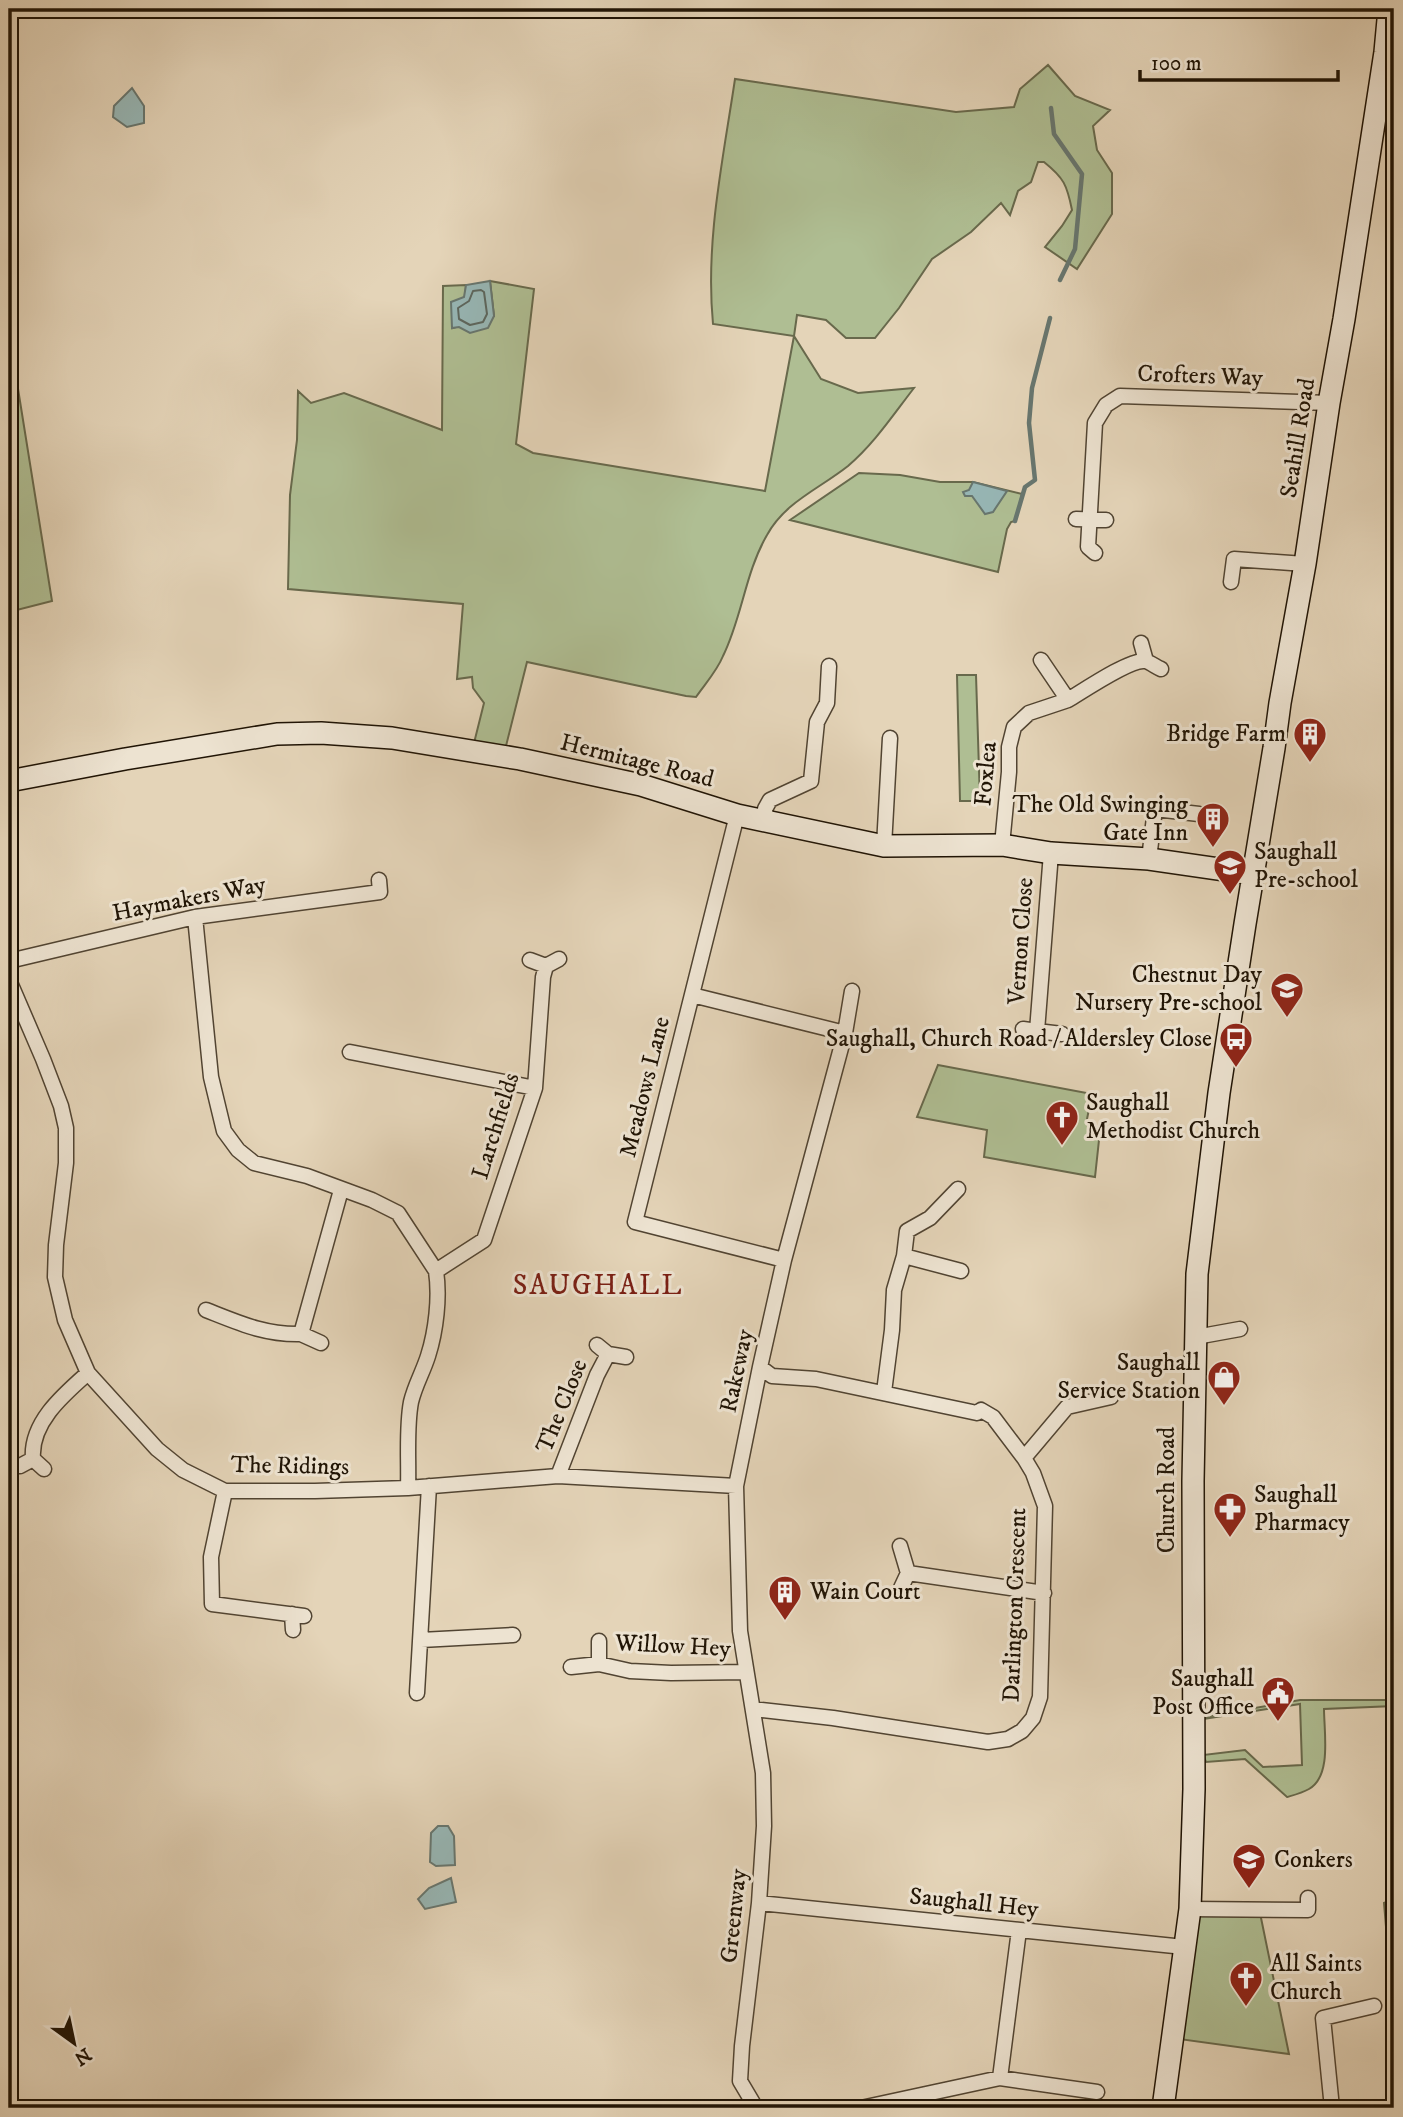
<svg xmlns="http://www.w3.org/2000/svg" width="1403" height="2117" viewBox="0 0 1403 2117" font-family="'IM FELL DW Pica',serif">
<rect width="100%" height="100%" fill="#e4d4b8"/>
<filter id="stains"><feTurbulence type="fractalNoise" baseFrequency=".00286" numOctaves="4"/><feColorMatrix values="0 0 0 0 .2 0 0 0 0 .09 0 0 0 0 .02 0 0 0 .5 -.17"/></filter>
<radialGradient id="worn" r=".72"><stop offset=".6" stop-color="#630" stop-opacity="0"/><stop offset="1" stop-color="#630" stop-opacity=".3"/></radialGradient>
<path fill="#afbe93" stroke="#68694c" stroke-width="2" d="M1048,65L1075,96L1110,110L1093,126L1097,150L1112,173V214L1077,269L1045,247L1062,226L1072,210C1067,185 1064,178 1044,162H1038L1031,182L1018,191L1010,215L1001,203L971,232L932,259L899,308L875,338H846L826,320L797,315L794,336L821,379L858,393L914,388C893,415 874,444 848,466C819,489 785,502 767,535C745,573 742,618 723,656C717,671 705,684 696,697L686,696L527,662L506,746L474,743L484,703L473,688L472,677L457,679L463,604L288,589L290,495L297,440L298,391L311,403L344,393L442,430L443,286L466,285L465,297L453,328L494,316L490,281L534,289L516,444L533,453L765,491L794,336L713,324C705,242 723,160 735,79L956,112L1014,107L1020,89Z
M9,345H11L52,601L9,612Z
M859,473L900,475L940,482H973L1022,494L1015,521L1011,522L1007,529L998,572L790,520Z
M957,675H976L980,801H960Z
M938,1065L1092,1094L1087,1119L1099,1140L1095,1177L984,1157L987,1130L917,1117Z
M1300,1700H1394V1706L1324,1709C1324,1732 1332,1776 1309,1789C1302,1793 1294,1795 1287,1797L1245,1759L1206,1762L1203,1755L1245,1750L1263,1767L1302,1765L1300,1704L1203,1719V1717Z
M1394,1899V2023L1384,1903Z
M1260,1913L1289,2054L1179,2039L1196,1915Z"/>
<path fill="#97b7b6" stroke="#67766f" stroke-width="2" d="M132,88L144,106V123L127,127L113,117L114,106Z
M490,281L494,316L488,328L470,333L459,327L452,328L451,302L464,297L466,285Z
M973,482L1007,491L993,512L985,514L972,496H965L963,492L969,490Z
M438,1826H448L454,1836L455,1865L436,1866L430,1862L431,1833Z
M451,1878L456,1902L425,1909L418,1899L429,1888Z"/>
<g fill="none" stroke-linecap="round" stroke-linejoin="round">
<path stroke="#5c665e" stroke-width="2" d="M481,290L484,292L487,314L483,322L470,325L459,319L458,308L469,301L473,291Z"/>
<path stroke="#67766f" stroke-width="4.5" d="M1051,108L1054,134L1082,174L1075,249L1060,280
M1015,521L1025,487L1035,480L1029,423L1032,388L1050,318"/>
<defs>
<path id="street" d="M1076,519L1106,520
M1095,553L1088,547L1095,423L1106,405L1120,396L1329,403
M1231,582L1234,559L1305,564
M1141,643L1146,661
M1068,700C1083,691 1130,659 1145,661C1150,662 1156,667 1161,669
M737,815L635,1222L784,1260
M766,821L765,809L770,800L811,781L817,722L827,703L829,666
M1002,845L1009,772V747L1014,727L1029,713L1068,700L1041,660
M884,846L890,738
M1051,853L1037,1031L1062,1034
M1149,859L1155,809L1199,814
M195,917L211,1077L224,1131L238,1150L254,1163L307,1176L372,1200L398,1213L436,1271C440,1297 436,1331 428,1356C423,1372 415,1385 411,1402C406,1428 409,1461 408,1488
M530,960L546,966
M9,961L195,917L380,892L379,880
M9,980L43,1059L61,1106L66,1128V1163L56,1245L55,1277L65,1320L88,1373L157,1449L183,1470L225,1491H315L408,1488L558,1476L736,1486
M692,995L845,1033
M1023,1029L1037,1031
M350,1052L535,1088
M904,1256L961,1271
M436,1271L484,1240L535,1088L543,977L546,966L559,959
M206,1310C239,1323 265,1335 301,1334L341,1190
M301,1334L321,1343
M1196,1337L1240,1329
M608,1354L626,1357
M884,1392L892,1330L894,1290L904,1256L907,1231L930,1218L958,1189
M1024,1458L1067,1407L1111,1397
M20,1466L33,1459
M44,1469L33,1459C30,1423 63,1395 88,1373
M558,1476L597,1375L608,1354L597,1345
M225,1491L211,1557L212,1604L304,1616
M900,1546L908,1573L1044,1593
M901,1588L908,1573
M292,1614L293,1630
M421,1640L513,1635
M599,1664V1641
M571,1667L599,1664L630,1671L671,1673L746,1672
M417,1693L429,1486
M753,1709L833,1718L988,1742L1008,1739L1022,1731L1033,1718L1040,1697L1045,1506L1033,1473L1024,1458L993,1417L981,1410L977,1413L816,1379L772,1376L760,1367
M759,1903L1184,1947
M1190,1909L1308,1910V1898
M1000,2078L1019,1930
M756,2108L740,2081L742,2046L759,1903L764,1826L763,1773L740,1631L736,1486L760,1367L784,1260L845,1033L852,991
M861,2108L1000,2078L1097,2092
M1332,2108L1323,2018L1374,2006"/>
<path id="secondary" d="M9,781L125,759L277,734L321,733L392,738L520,759L641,785L737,815L884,846L1002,845L1051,853L1149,859L1253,874
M1163,2108L1190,1909L1194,1789L1193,1481L1197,1274L1219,1093L1245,924L1274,748L1280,703L1305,564L1329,403L1344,319L1385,52L1389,9"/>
</defs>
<use href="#street" stroke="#514432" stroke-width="17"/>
<use href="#secondary" stroke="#201405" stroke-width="24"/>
<use href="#street" stroke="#ede3d1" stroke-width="14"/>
<use href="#secondary" stroke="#ede3d1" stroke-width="21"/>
</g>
<defs>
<symbol id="building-pin" viewBox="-11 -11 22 30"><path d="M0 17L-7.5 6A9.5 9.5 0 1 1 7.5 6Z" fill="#8f2418" stroke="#ede3d1"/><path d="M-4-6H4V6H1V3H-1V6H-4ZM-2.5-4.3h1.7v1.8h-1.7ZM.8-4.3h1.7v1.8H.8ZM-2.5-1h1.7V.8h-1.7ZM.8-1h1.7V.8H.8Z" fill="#fff"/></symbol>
<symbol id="school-pin" viewBox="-11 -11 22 30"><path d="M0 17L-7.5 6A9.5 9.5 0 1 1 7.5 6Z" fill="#8f2418" stroke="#ede3d1"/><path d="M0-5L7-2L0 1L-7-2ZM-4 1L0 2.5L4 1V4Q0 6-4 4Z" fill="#fff"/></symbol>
<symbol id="bus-pin" viewBox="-11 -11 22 30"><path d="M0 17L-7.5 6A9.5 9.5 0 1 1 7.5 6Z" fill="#8f2418" stroke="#ede3d1"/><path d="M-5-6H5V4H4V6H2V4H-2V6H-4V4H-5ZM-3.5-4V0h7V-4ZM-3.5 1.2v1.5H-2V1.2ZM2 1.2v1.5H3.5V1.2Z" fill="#fff"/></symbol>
<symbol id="church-pin" viewBox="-11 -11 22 30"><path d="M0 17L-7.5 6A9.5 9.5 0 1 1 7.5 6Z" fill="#8f2418" stroke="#ede3d1"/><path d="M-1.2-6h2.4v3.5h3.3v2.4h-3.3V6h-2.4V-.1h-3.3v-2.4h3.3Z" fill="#fff"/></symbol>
<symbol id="shop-pin" viewBox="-11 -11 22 30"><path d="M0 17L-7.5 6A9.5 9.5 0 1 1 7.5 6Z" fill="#8f2418" stroke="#ede3d1"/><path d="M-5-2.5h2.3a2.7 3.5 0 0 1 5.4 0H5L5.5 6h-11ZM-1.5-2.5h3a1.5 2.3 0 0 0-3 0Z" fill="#fff"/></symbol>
<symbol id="pharmacy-pin" viewBox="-11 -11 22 30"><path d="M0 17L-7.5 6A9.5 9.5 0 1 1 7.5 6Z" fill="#8f2418" stroke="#ede3d1"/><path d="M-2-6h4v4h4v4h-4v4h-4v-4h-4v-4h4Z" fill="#fff"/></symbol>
<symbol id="civic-pin" viewBox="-11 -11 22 30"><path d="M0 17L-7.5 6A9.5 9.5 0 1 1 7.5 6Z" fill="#8f2418" stroke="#ede3d1"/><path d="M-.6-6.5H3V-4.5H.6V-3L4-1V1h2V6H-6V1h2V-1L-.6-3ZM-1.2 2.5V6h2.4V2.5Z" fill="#fff"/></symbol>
</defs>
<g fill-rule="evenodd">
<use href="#building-pin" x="1291" y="715" width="38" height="52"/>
<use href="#building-pin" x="1194" y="800" width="38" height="52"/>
<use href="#school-pin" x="1211" y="847" width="38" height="52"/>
<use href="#school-pin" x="1268" y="970" width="38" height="52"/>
<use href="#bus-pin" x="1217" y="1020" width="38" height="52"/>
<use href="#church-pin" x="1043" y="1098" width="38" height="52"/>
<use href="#shop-pin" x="1205" y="1358" width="38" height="52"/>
<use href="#pharmacy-pin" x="1211" y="1490" width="38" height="52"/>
<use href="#building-pin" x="766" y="1573" width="38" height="52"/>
<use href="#civic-pin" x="1259" y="1674" width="38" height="52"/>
<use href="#school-pin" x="1230" y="1841" width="38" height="52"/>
<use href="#church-pin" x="1227" y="1959" width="38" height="52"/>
</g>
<g text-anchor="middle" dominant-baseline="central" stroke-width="6" stroke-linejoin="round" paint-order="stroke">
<g font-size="24" fill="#201405" stroke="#ede3d1">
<text transform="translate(1200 376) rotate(2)">Crofters Way</text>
<text transform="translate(1298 438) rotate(-81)">Seahill Road</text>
<text transform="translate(637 761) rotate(14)">Hermitage Road</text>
<text transform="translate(986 774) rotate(-85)">Foxlea</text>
<text transform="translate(189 899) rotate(-11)">Haymakers Way</text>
<text transform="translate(1021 941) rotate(-86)">Vernon Close</text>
<text transform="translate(645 1087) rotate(-76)">Meadows Lane</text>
<text transform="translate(496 1126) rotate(-73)">Larchfields</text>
<text transform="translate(737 1371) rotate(-78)">Rakeway</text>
<text transform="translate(562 1406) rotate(-68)">The Close</text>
<text transform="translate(290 1466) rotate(1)">The Ridings</text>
<text transform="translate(1167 1490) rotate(-90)">Church Road</text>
<text transform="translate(1015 1605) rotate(-88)">Darlington Crescent</text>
<text transform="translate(673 1646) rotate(3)">Willow Hey</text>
<text transform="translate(974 1903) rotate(6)">Saughall Hey</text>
<text transform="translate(734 1916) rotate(-84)">Greenway</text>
</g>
<g font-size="24" fill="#201405" stroke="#ede3d1" text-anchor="end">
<text x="1286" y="734">Bridge Farm</text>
<text x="1188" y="805">The Old Swinging<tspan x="1188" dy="28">Gate Inn</tspan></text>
<text x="1254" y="852" text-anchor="start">Saughall<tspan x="1254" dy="28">Pre-school</tspan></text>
<text x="1262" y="975">Chestnut Day<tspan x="1262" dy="28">Nursery Pre-school</tspan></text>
<text x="1212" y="1039">Saughall, Church Road / Aldersley Close</text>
<text x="1086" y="1103" text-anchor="start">Saughall<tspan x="1086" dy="28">Methodist Church</tspan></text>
<text x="1200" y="1363">Saughall<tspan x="1200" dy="28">Service Station</tspan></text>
<text x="1254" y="1495" text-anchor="start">Saughall<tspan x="1254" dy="28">Pharmacy</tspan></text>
<text x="810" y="1592" text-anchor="start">Wain Court</text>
<text x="1254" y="1679">Saughall<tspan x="1254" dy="28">Post Office</tspan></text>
<text x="1274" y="1860" text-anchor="start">Conkers</text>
<text x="1270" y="1964" text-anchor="start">All Saints<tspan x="1270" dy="28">Church</tspan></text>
</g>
<g font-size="28" letter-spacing="2" fill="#7a1f14" stroke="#ede3d1">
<text x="598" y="1285">SAUGHALL</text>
</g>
</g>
<rect width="1403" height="2117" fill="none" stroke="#e4d4b8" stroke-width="35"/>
<rect x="10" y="10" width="1382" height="2096" fill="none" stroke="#201405" stroke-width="3.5"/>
<rect x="18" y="18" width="1368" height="2082" fill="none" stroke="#201405" stroke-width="2"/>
<g transform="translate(74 2043) rotate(147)" stroke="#ede3d1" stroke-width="5" paint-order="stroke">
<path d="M0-5L12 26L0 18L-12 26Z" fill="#201405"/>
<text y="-10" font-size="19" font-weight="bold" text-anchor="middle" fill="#201405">N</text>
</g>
<path d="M1140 70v10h198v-10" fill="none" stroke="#201405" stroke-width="3.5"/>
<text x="1151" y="70" font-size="21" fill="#201405" stroke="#ede3d1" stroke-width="5" paint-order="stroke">100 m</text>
<rect width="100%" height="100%" filter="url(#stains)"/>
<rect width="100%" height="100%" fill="url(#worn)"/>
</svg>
